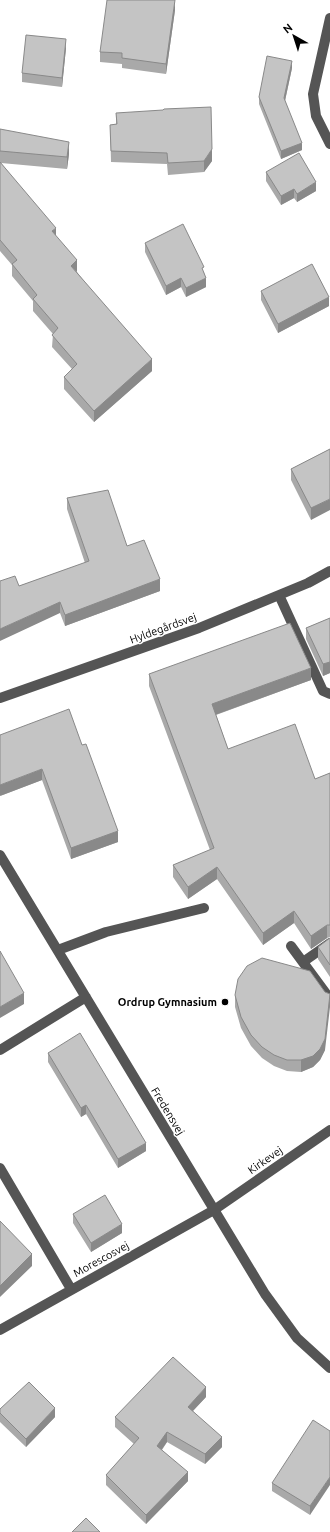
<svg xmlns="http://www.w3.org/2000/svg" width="330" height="1532" viewBox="0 0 330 1532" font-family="Ubuntu,sans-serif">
<rect width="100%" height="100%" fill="#fff"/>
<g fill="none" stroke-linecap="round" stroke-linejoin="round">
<path stroke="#555" stroke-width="10" d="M330,18L313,94L316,116L330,144
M279,595L323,691L330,694
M0,698L199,628L308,583L330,571
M0,855L265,1294L297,1338L330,1368
M291,946L330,999
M58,950L106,932L204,908
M303,962L330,943
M0,1050L86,997
M0,1168L71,1289
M0,1330L214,1210L330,1130"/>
</g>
<path fill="#a9a9a9" d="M175,10L166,74L122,68V64L100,62V52Z
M66,48L62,87L22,82V73Z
M292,68L285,101L302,150L281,159L259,104V97Z
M116,113L212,161L204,172L168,175L167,164L111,162L110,125L116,124Z
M0,129L69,154L67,169L1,163L56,236L77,272L152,371L94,422L64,389V377L72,369L52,347L53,334L33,311V301L12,276V265L0,251Z
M266,172L316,191L297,202L294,198L281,205L266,181Z
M145,243L204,272L206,287L186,297L181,287L166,295L145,252Z
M261,291L329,306L278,333L261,300Z
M330,449L311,520L291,480V469Z
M67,498L127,546L160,591L65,626L60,613L19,586L85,563L67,509Z
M330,618V673L323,676L306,639V628Z
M149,674L311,680L216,715L228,749L315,779L330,773V937L327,938L311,949L294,923L263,945L217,879L188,899L173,877V865L210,850L149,686Z
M82,745L118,842L71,859L42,780L0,796Z
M330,938V977L318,959V947Z
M235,995L325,1050L320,1060L313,1067L301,1072L287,1071L274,1066L262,1058L251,1046L241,1028L235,1007Z
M48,1053L146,1151L118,1168L86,1114L81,1117L48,1062Z
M73,1214L122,1233L91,1252L73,1223Z
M206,1397L193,1411L222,1447L205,1464L167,1442L162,1450L188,1481L146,1524L106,1485V1475L134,1444L115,1427V1417Z
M0,1409L55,1417L26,1447L0,1422Z
M330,1431L310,1515L272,1491V1483Z"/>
<path fill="#898989" d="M175,0V10L166,74V64Z
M66,39V48L62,87V78Z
M292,61V68L284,105V98Z
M69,142V154L67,169V157Z
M302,143V150L281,159V151Z
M212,149V161L204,172V161Z
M316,182V191L297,202V194Z
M294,189V198L281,205V196Z
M56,228V240L52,231Z
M77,260V272L71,266Z
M181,278V287L166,295V286Z
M206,278V287L186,297V288Z
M329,297V306L278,333V324Z
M152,359V371L94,422V411Z
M330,499V510L311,520V508Z
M160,579V591L65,626V615Z
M60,602V613L0,641V629Z
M330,662V673L323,676V664Z
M311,668V680L212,716V704Z
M42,769V780L0,796V785Z
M118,831V842L71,859V848Z
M217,867V879L188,899V887Z
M294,911V923L263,945V933Z
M327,925V938L311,949V936Z
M24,993V1004L0,1018V1007Z
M330,996V1007L325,1050L320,1060L313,1067L301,1072V1060Z
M86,1105V1114L81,1117V1108Z
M146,1143V1151L118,1168V1159Z
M122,1224V1233L91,1252V1243Z
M32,1254V1266L0,1297V1286Z
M206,1387V1397L188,1416V1407Z
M55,1408V1417L26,1447V1439Z
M167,1432V1442L157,1456V1446Z
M222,1437V1447L205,1464V1454Z
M188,1472V1481L146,1524V1515Z
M330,1477V1485L310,1515V1506Z"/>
<path fill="#c4c4c4" stroke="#898989" d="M107,0H175L166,64L122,58V53L100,52Z
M26,35L66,39L62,78L22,73Z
M267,56L292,61L284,98L302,143L281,151L259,97Z
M211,107L212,149L204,161L168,163L167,153L111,151L110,125L117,124L116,113L163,110L164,109Z
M0,129L69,142L67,157L0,151Z
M299,153L316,182L297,194L294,189L281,196L266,172Z
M0,162L56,228L52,231L77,260L71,266L152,359L94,411L64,377L77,364L52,335L58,328L33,299L37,295L12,264L17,260L0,240Z
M183,224L204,267L202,268L206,278L186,288L181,278L166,286L145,243Z
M312,264L329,297L278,324L261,291Z
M330,449V499L311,508L291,469Z
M108,490L127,546L144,540L160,579L65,615L60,602L0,629V581L15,576L19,586L89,561L67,498Z
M330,618V662L323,664L306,628Z
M290,623L311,668L212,704L228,749L295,724L315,779L330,773V925H327L311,936L294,911L263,933L217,867L188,887L173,865L214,848L149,674Z
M69,709L82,745L86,744L118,831L71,848L42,769L0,785V735Z
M330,938V965L318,947Z
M0,951L24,993L0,1007Z
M262,958L310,971L325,992L330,994L325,1039L320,1049L313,1056L301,1060H287L274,1055L262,1047L251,1035L241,1017L235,995L238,979L247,966Z
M80,1033L146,1143L118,1159L86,1105L81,1108L48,1053Z
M105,1195L122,1224L91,1243L73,1214Z
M0,1221L32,1254L0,1286Z
M173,1357L206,1387L188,1407L222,1437L205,1454L167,1432L157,1446L188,1472L146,1515L106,1475L139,1438L115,1417Z
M29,1382L55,1408L26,1439L0,1413V1409Z
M313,1420L330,1431V1477L310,1506L272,1483Z
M86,1518L100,1532H72Z"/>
<circle fill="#000" stroke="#fff" stroke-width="1.5" cx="225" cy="1002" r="4"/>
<g text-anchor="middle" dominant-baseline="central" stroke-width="3" stroke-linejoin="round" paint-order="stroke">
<g font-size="11" fill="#000" stroke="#fff">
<text transform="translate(163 628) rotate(-20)">Hyldegårdsvej</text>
<text transform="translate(168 1111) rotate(59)">Fredensvej</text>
<text transform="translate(265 1160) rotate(-35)">Kirkevej</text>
<text transform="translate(101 1259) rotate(-29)">Morescosvej</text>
</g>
<g font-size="11" font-weight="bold" fill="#000" stroke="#fff" text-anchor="end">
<text x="217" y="1002">Ordrup Gymnasium</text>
</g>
</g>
<g transform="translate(294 36) rotate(321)" stroke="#ffffff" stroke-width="3" paint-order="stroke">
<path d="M0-3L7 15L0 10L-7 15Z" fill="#000000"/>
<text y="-6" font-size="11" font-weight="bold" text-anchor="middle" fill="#000000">N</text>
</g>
</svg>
